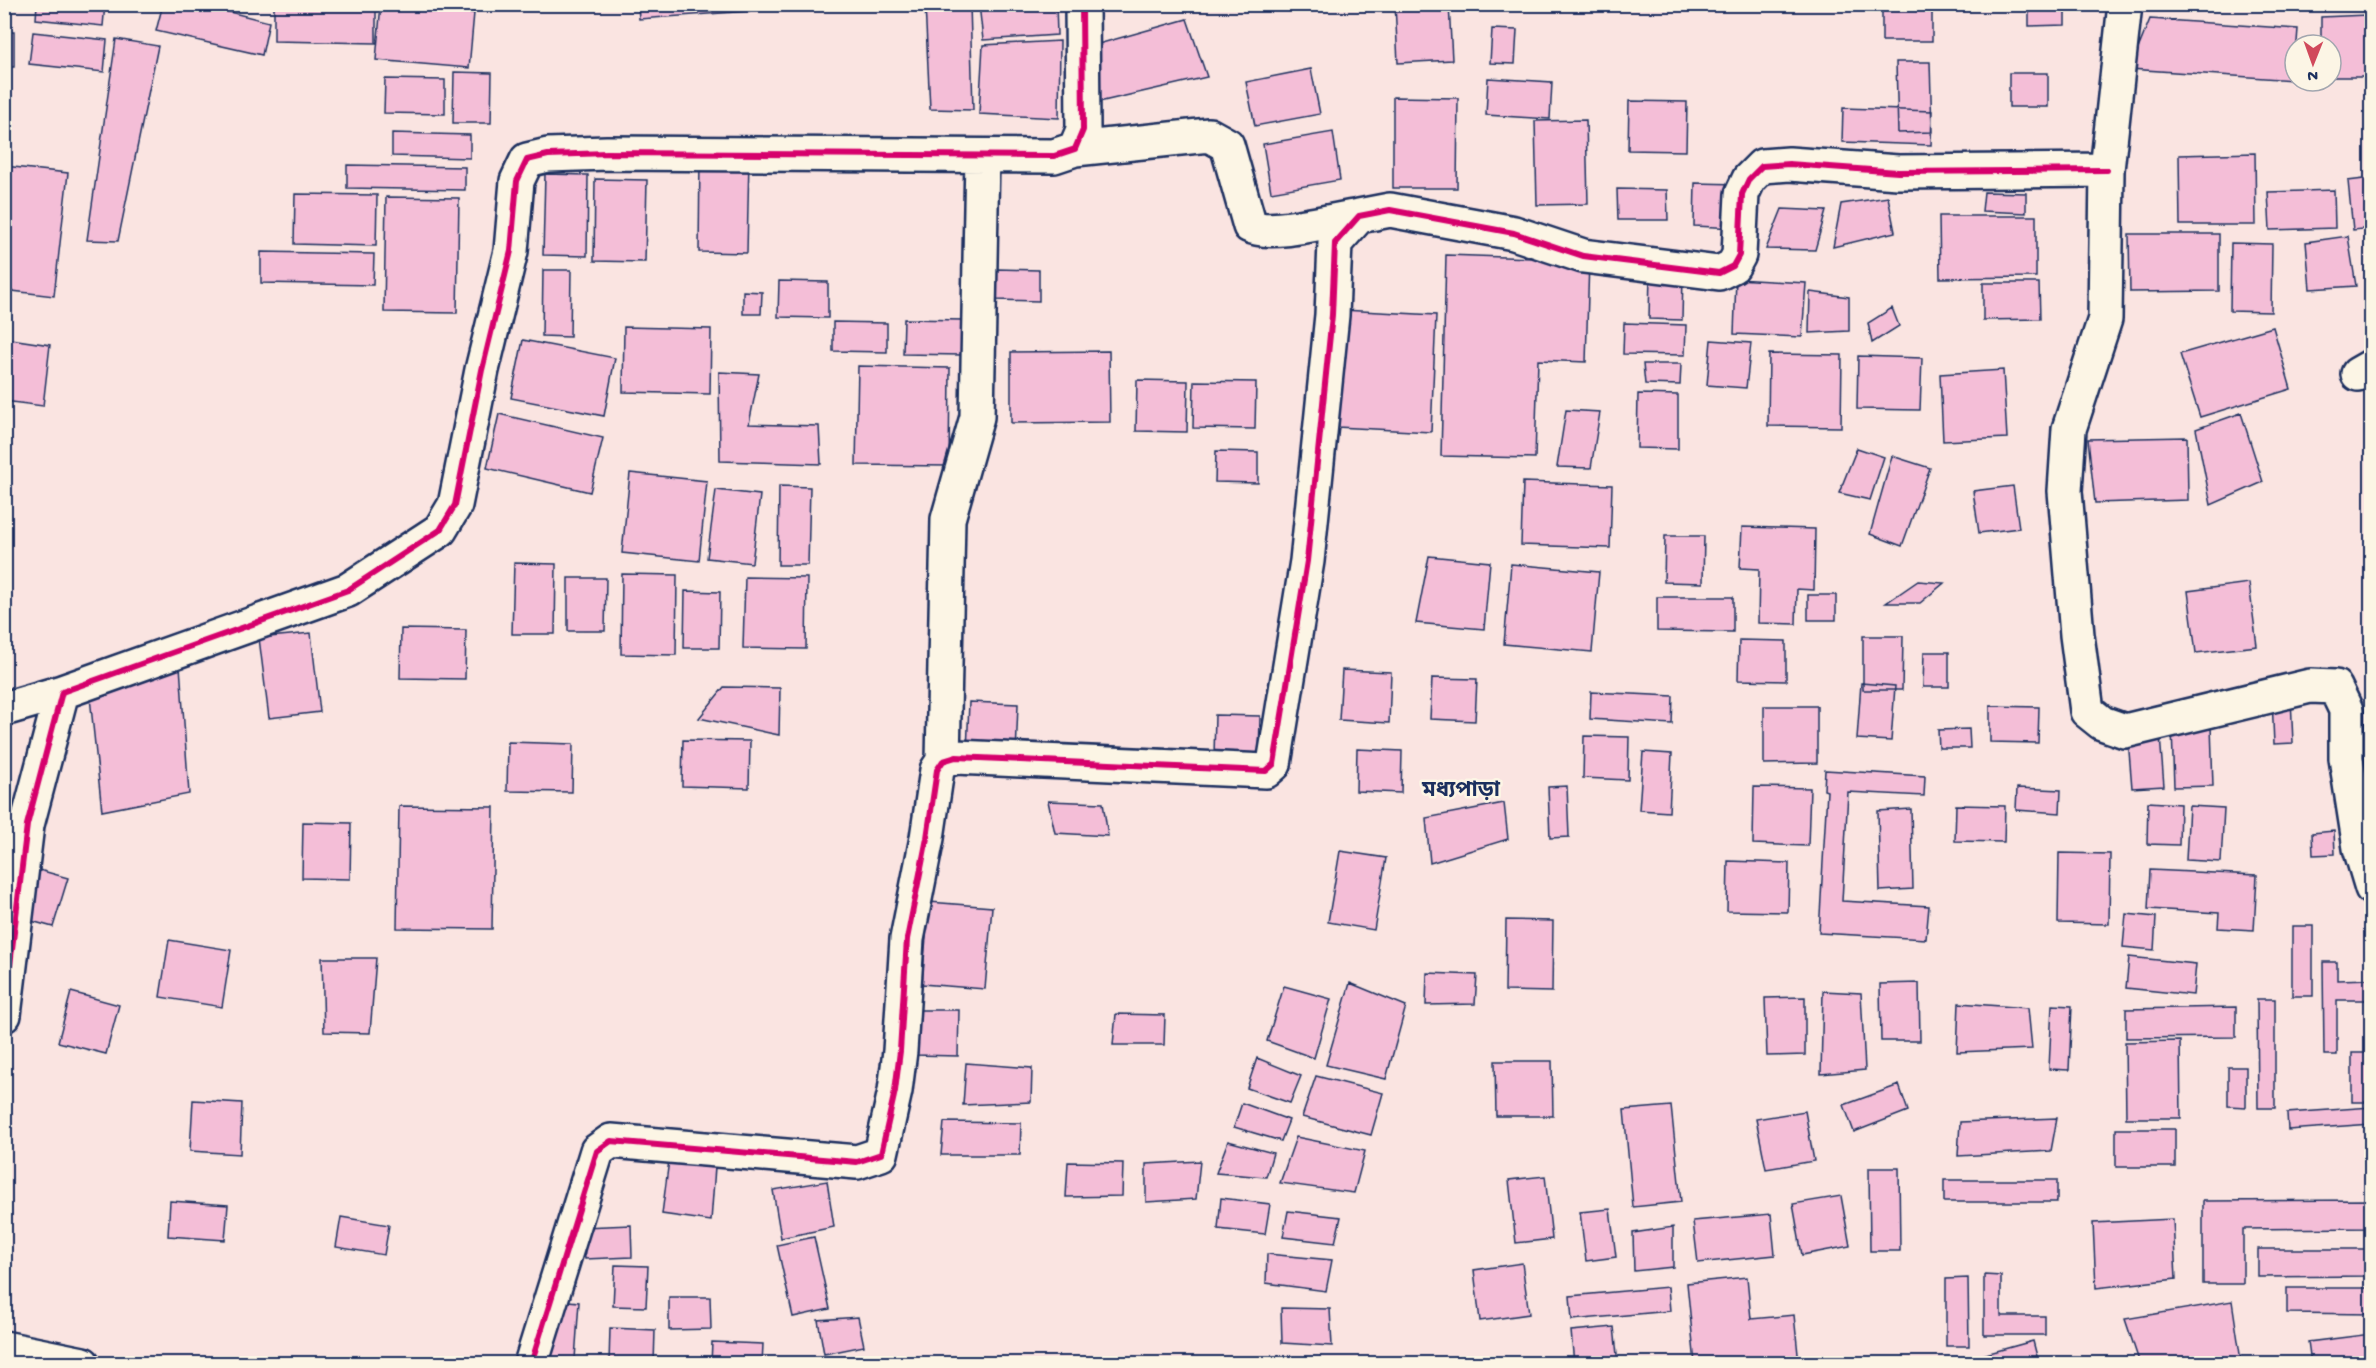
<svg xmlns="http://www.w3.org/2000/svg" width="2376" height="1368" viewBox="0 0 2376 1368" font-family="'Gochi Hand','Noto Sans Bengali',sans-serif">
<rect width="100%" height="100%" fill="#fae4e1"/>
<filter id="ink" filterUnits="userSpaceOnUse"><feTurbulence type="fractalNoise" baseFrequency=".0167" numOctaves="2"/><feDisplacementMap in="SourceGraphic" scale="12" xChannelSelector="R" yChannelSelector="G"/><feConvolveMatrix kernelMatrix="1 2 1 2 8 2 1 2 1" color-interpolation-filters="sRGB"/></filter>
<g filter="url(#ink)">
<path fill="#f4bed7" stroke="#1b2f5e" stroke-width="1.5" d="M37,4H105L103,26L36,19Z
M163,4H198L269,22L262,55L156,31Z
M274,4H376V43L274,41Z
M381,4L474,13L469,68L376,60Z
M638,4H748L749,11L639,19Z
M925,4H970L973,110L930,109Z
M979,4H1056L1057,35L983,40Z
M1395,4H1449L1452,60L1398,63Z
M1882,4H1932V41H1882Z
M2029,4H2065V25L2029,26Z
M2221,4H2303V8Z
M2367,15L2369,77H2331V45H2321V17Z
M1187,19L1207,77L1086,105L1084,48Z
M2150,19L2298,29L2294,80L2130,69Z
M1492,29L1517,30L1515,64L1490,63Z
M4,32H14V67H4Z
M33,32L107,40L104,72L29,64Z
M116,39L158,46L118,241L87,240Z
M1060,41L1059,118L979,114L983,45Z
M1896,62H1930L1932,132L1898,133Z
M1311,69L1320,114L1255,126L1246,82Z
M454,72L492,73L491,123H453Z
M2009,73H2048V107H2009Z
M1488,78L1552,82L1550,119L1486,115Z
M385,79L445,80V114L384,113Z
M1393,97L1458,98L1457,188H1393Z
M1629,101L1687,102L1686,151L1628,150Z
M1843,108L1932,111L1931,145L1842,142Z
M1586,120L1588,204L1537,205L1535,121Z
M1333,132L1340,180L1271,192L1263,144Z
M392,133L470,135V158L392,156Z
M2255,153L2256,225H2180L2179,155Z
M700,157L749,158L747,253L699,252Z
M347,165L465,167V190L347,188Z
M4,166L68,173L54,296L4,290Z
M545,174L588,175L587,256L543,255Z
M2372,178V228L2353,230L2348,181Z
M595,179L647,180L645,262L594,261Z
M1695,183L1738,184L1737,228L1694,226Z
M1617,189L1667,190L1668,220H1618Z
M2334,190L2335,228L2270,230L2268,192Z
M1984,192L2026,193V213L1982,211Z
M295,194L377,195L376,246L294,244Z
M386,197L459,198L457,313L384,312Z
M1888,197L1895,232L1833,247L1841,204Z
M1782,209L1826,211L1815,250L1766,249Z
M1939,216H2036V277L1940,278Z
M2129,234H2219V291L2130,292Z
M2348,236L2356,286L2310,289L2306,242Z
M2231,243L2272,244L2271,312L2230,311Z
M261,252L374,254L373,285L261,283Z
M1446,255L1589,260L1586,362L1538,360L1535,458L1441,456Z
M997,269L1039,270V301L996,300Z
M543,270H571L570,337L542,336Z
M1650,273L1683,274L1682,320L1649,319Z
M1736,279L1806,283L1802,337L1734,334Z
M779,281L828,282V318L778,317Z
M1983,283H2039L2040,319L1983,320Z
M743,291L762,292L761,314H743Z
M1810,292L1849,297V331L1809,333Z
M1892,308L1899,326L1872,343L1868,323Z
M1342,310L1436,315L1431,432L1337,427Z
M904,319L963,320L962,355L903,354Z
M833,322L887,323V352L833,351Z
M1624,323L1686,325L1685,355L1623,354Z
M624,327L711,329L710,394L623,392Z
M2273,327L2291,389L2200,417L2180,354Z
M4,338L50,345L43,406L4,401Z
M523,340L615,358L604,416L511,398Z
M1711,340L1751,343L1746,388L1707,385Z
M1109,351L1110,422L1011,423V352Z
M1769,354L1842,355L1841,427L1768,426Z
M1858,356L1922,358L1920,410L1857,409Z
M1643,364H1681L1680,385L1645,384Z
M858,366L950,368L949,466L856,465Z
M2003,370L2007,438L1943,441L1940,374Z
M719,372L759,374L749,424L819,426L821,464L720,461Z
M1137,380L1188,381L1187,432L1136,431Z
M1194,381L1256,382L1255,429L1193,428Z
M1638,394L1678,395V449L1637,448Z
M1566,410L1600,412L1591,468L1557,467Z
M2241,413L2263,482L2211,505L2196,429Z
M499,414L603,438L590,492L487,468Z
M2187,437L2188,500L2095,503L2088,439Z
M1857,448L1884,457L1870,500L1839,493Z
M1216,451L1258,452V483L1215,482Z
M1892,456L1930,468L1902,546L1870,534Z
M630,473L707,481L699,561L622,553Z
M1523,482L1612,485L1610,548L1521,545Z
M779,486L810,487L808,565H778Z
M2013,486L2019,528L1979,533L1973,491Z
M716,490L760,495L752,563L707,558Z
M1742,527L1815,529L1814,590L1797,589L1796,624L1758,623L1759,569L1740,568Z
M1665,536H1704L1703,583L1664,582Z
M1429,556L1490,562L1484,629L1416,623Z
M514,563L556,564L555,634H512Z
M1511,564L1599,572L1592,652L1504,644Z
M622,574L677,575L676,655L621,654Z
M745,577L807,578L806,649L743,648Z
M568,578H606L605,631H568Z
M1918,581L1944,583L1920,603H1886Z
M2249,583L2257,646L2196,653L2188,591Z
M685,591L720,592L719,648H684Z
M1808,595H1836V620H1808Z
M1657,597H1733V632L1657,631Z
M401,629L466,630L465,679L400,678Z
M311,633L320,712L269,718L259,638Z
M1863,636H1903L1902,690H1863Z
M1739,640L1786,641V681L1738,680Z
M1924,652H1949V687H1923Z
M180,666L189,794L102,811L90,697Z
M1342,670L1391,672L1389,723L1339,720Z
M1432,678L1477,679L1475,721L1430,719Z
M1861,683L1895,686L1891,741L1857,739Z
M724,687L780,688L779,735L699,718Z
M1591,692L1673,696L1672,724L1590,719Z
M2291,698L2293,743L2274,744L2272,699Z
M969,702L1018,704L1016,755L967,753Z
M1764,706H1817V763L1764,764Z
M1990,706L2039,707L2038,743L1990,742Z
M1215,715L1260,716L1259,759L1214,757Z
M2211,726L2213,786L2174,787L2172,728Z
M1969,729L1970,748H1939L1938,730Z
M1584,736L1629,737L1628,780L1583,778Z
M2160,736L2164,786L2132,788L2128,739Z
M683,740L750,741L749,788L682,786Z
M508,742L573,744L572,792L507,791Z
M1357,749L1402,751L1401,793L1356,791Z
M1643,752L1672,754L1669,812L1639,810Z
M1825,770L1925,776L1924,796L1848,792L1842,901L1929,906L1926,939L1819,933L1827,791L1824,790Z
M1567,786L1569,837L1550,838L1548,787Z
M1754,787L1810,788L1808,846L1753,844Z
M2017,788L2061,790L2060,813L2016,810Z
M1048,801L1103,803L1108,836L1055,833Z
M2148,802L2180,804L2179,845L2147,844Z
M1504,803L1508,839L1430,863L1426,818Z
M1956,805L2005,806L2004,842L1955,841Z
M399,806L494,807L492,929L397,928Z
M2189,806L2224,808L2221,862L2186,860Z
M1911,809L1913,889L1880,891L1878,811Z
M303,822L351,823L350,879L302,878Z
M2334,831L2335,854L2313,855L2312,833Z
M1340,851L1386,858L1374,930L1328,922Z
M2059,853L2110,854L2109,924L2058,923Z
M1728,861L1789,863L1788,912L1727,911Z
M32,868L68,878L53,927L17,917Z
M2150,870L2257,875L2254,930L2218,928L2219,913L2148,909Z
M929,902L992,907L985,989L922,984Z
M2126,914L2156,917L2154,950L2123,947Z
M1506,920L1553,921L1552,992L1505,991Z
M2292,926H2313V996H2292Z
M169,940L231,950L222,1007L160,997Z
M2129,957L2196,964L2193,995L2126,988Z
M322,958H376L370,1033L324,1032Z
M2323,962H2337V980L2372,979V1000H2337V1055H2324Z
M1427,973L1477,975L1475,1004L1426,1005Z
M1350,983L1406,1006L1386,1079L1326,1065Z
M1919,983L1920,1041H1881L1880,984Z
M1284,986L1331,999L1314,1058L1267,1041Z
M1823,991L1861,993L1865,1070L1821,1074Z
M71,992L119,1005L106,1054L58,1042Z
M1805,997V1055L1767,1056L1765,998Z
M2257,999H2275V1108H2258Z
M1959,1003L2028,1008L2032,1049L1957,1052Z
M2052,1005L2072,1006L2069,1070L2049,1069Z
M2236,1007V1037L2126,1038V1009Z
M915,1010H959L958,1056L914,1055Z
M1116,1014L1165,1015L1164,1045H1113Z
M2180,1041L2181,1118H2126L2125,1042Z
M2352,1053H2372V1102H2352Z
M1257,1058L1301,1076L1290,1103L1247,1088Z
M1495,1061H1552L1553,1116H1496Z
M966,1063L1032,1068L1031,1102L963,1105Z
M2228,1067H2246V1107L2228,1106Z
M1316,1076L1383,1093L1371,1135L1302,1117Z
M1899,1085L1908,1111L1854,1132L1844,1105Z
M193,1100L242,1103L240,1154L190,1151Z
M1242,1103L1289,1120L1281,1141L1234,1127Z
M1671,1106L1681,1202L1633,1207L1624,1110Z
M2372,1107V1124L2288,1130L2287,1113Z
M1805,1111L1814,1161L1766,1169L1756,1119Z
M2057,1118L2051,1151L1958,1156L1960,1122Z
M944,1122L1021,1123L1020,1155H941Z
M2116,1129H2175V1167H2116Z
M1296,1137L1365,1151L1354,1193L1280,1183Z
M1228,1141L1273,1153L1266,1177L1216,1173Z
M669,1160L715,1167L711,1221L662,1214Z
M1200,1161L1196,1199L1146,1202V1164Z
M1068,1162L1123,1163L1122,1196L1066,1197Z
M1869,1168H1899L1900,1251H1870Z
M1545,1176L1552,1239L1516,1243L1509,1180Z
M1944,1180H2057V1202H1944Z
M827,1181L834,1227L781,1238L773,1190Z
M1841,1196L1850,1246L1802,1255L1793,1204Z
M1221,1198L1270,1204L1265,1234L1218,1229Z
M2372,1200V1228L2243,1229V1284H2203V1201Z
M170,1201L228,1205L225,1240L168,1236Z
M1610,1209L1616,1257L1586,1261L1580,1212Z
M1288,1211L1341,1217L1335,1243L1283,1237Z
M1771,1214L1775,1255L1698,1263L1693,1221Z
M341,1217L389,1225L384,1255L336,1247Z
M2173,1219L2176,1279L2096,1288L2093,1223Z
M631,1225L632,1257L585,1259L583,1227Z
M1673,1227V1267L1634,1271L1633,1233Z
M814,1237L830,1309L793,1317L777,1245Z
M2258,1249H2372V1276L2258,1277Z
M1267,1254L1332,1260L1326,1291L1266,1283Z
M1522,1263L1529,1314L1480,1321L1474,1270Z
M615,1265L648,1266L646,1307L613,1306Z
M1984,1275L2001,1276V1316H2045V1335H1984Z
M1747,1277L1751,1319L1794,1315L1799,1364H1695L1687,1283Z
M1968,1278L1969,1346H1946V1279Z
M1668,1287L1670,1311L1572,1320L1570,1296Z
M2287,1288H2372V1314L2287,1313Z
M669,1297H710L711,1329L669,1330Z
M556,1300L579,1302L575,1359L552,1358Z
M2232,1301L2241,1361L2140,1364L2125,1319Z
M1281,1308L1330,1309L1332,1346L1282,1343Z
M858,1317L864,1346L824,1354L818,1320Z
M1614,1327L1618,1364H1574L1571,1331Z
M610,1328L655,1330L654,1364H609Z
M2371,1334L2372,1364H2311L2308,1342Z
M2033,1341L2039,1364H1977L1975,1357Z
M712,1342L763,1344L762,1364H711Z
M881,1355L901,1358V1364H881Z
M796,1360L840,1362L839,1364H796Z"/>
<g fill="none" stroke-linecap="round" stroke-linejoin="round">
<defs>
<path id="street" d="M2125,4L2107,170L2105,319L2069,429L2065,491L2077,635L2087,711L2102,723L2125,731L2310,686L2335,687L2346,710V758L2360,848L2372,888
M1075,149L1209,135L1227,145L1250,226C1271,237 1333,220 1359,216
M2358,374L2372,366
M4,709L62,692
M943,761L948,519L977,417L982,156
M4,1015L27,825L62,692L348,590L440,530L455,505L482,370L511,251L517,181L527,160L548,155L607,153L1054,156L1075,149L1083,130L1082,4
M4,1348L83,1364
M531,1364L597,1151L611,1141L857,1162L881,1154L895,1091L900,1051L907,939L927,838L937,770L943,761L956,757L1266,771L1274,764L1307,561L1332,315L1335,243L1359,216L1390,210L1514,233L1583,256L1719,273L1733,266L1739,255L1742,194L1749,179L1762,166L1789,164L1898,172L2107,170"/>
</defs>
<use href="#street" stroke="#1b2f5e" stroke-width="38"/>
<use href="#street" stroke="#fcf5e5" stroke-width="33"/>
<defs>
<path id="cycleway" d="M4,1015L27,825L62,692L348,590L440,530L455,505L482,370L511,251L517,181L527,160L548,155L607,153L1054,156L1075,149L1083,130L1082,4
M531,1364L597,1151L611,1141L857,1162L881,1154L895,1091L900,1051L907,939L927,838L937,770L943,761L956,757L1266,771L1274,764L1307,561L1332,315L1335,243L1359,216L1390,210L1514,233L1583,256L1719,273L1733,266L1739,255L1742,194L1749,179L1762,166L1789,164L1898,172L2107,170"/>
</defs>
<use href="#cycleway" stroke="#fcf5e5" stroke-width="10"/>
<use href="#cycleway" stroke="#d6006c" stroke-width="6"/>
</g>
</g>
<g text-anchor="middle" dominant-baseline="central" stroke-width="5" stroke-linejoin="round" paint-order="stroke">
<g font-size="22" font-weight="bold" fill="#1b2f5e" stroke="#fcf5e5">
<text x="1461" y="792">মধ্যপাড়া</text>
</g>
</g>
<rect width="2376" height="1368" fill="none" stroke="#fcf5e5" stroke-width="24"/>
<rect x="12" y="12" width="2352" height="1344" fill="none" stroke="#1b2f5e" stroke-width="2" filter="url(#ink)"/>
<g transform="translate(2313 63) rotate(181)"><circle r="28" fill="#fcf5e5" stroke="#a2a6af" stroke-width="1.5"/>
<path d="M0-4.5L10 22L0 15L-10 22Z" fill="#d1495b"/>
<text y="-9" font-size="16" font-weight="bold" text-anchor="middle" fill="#1b2f5e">N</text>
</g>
</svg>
